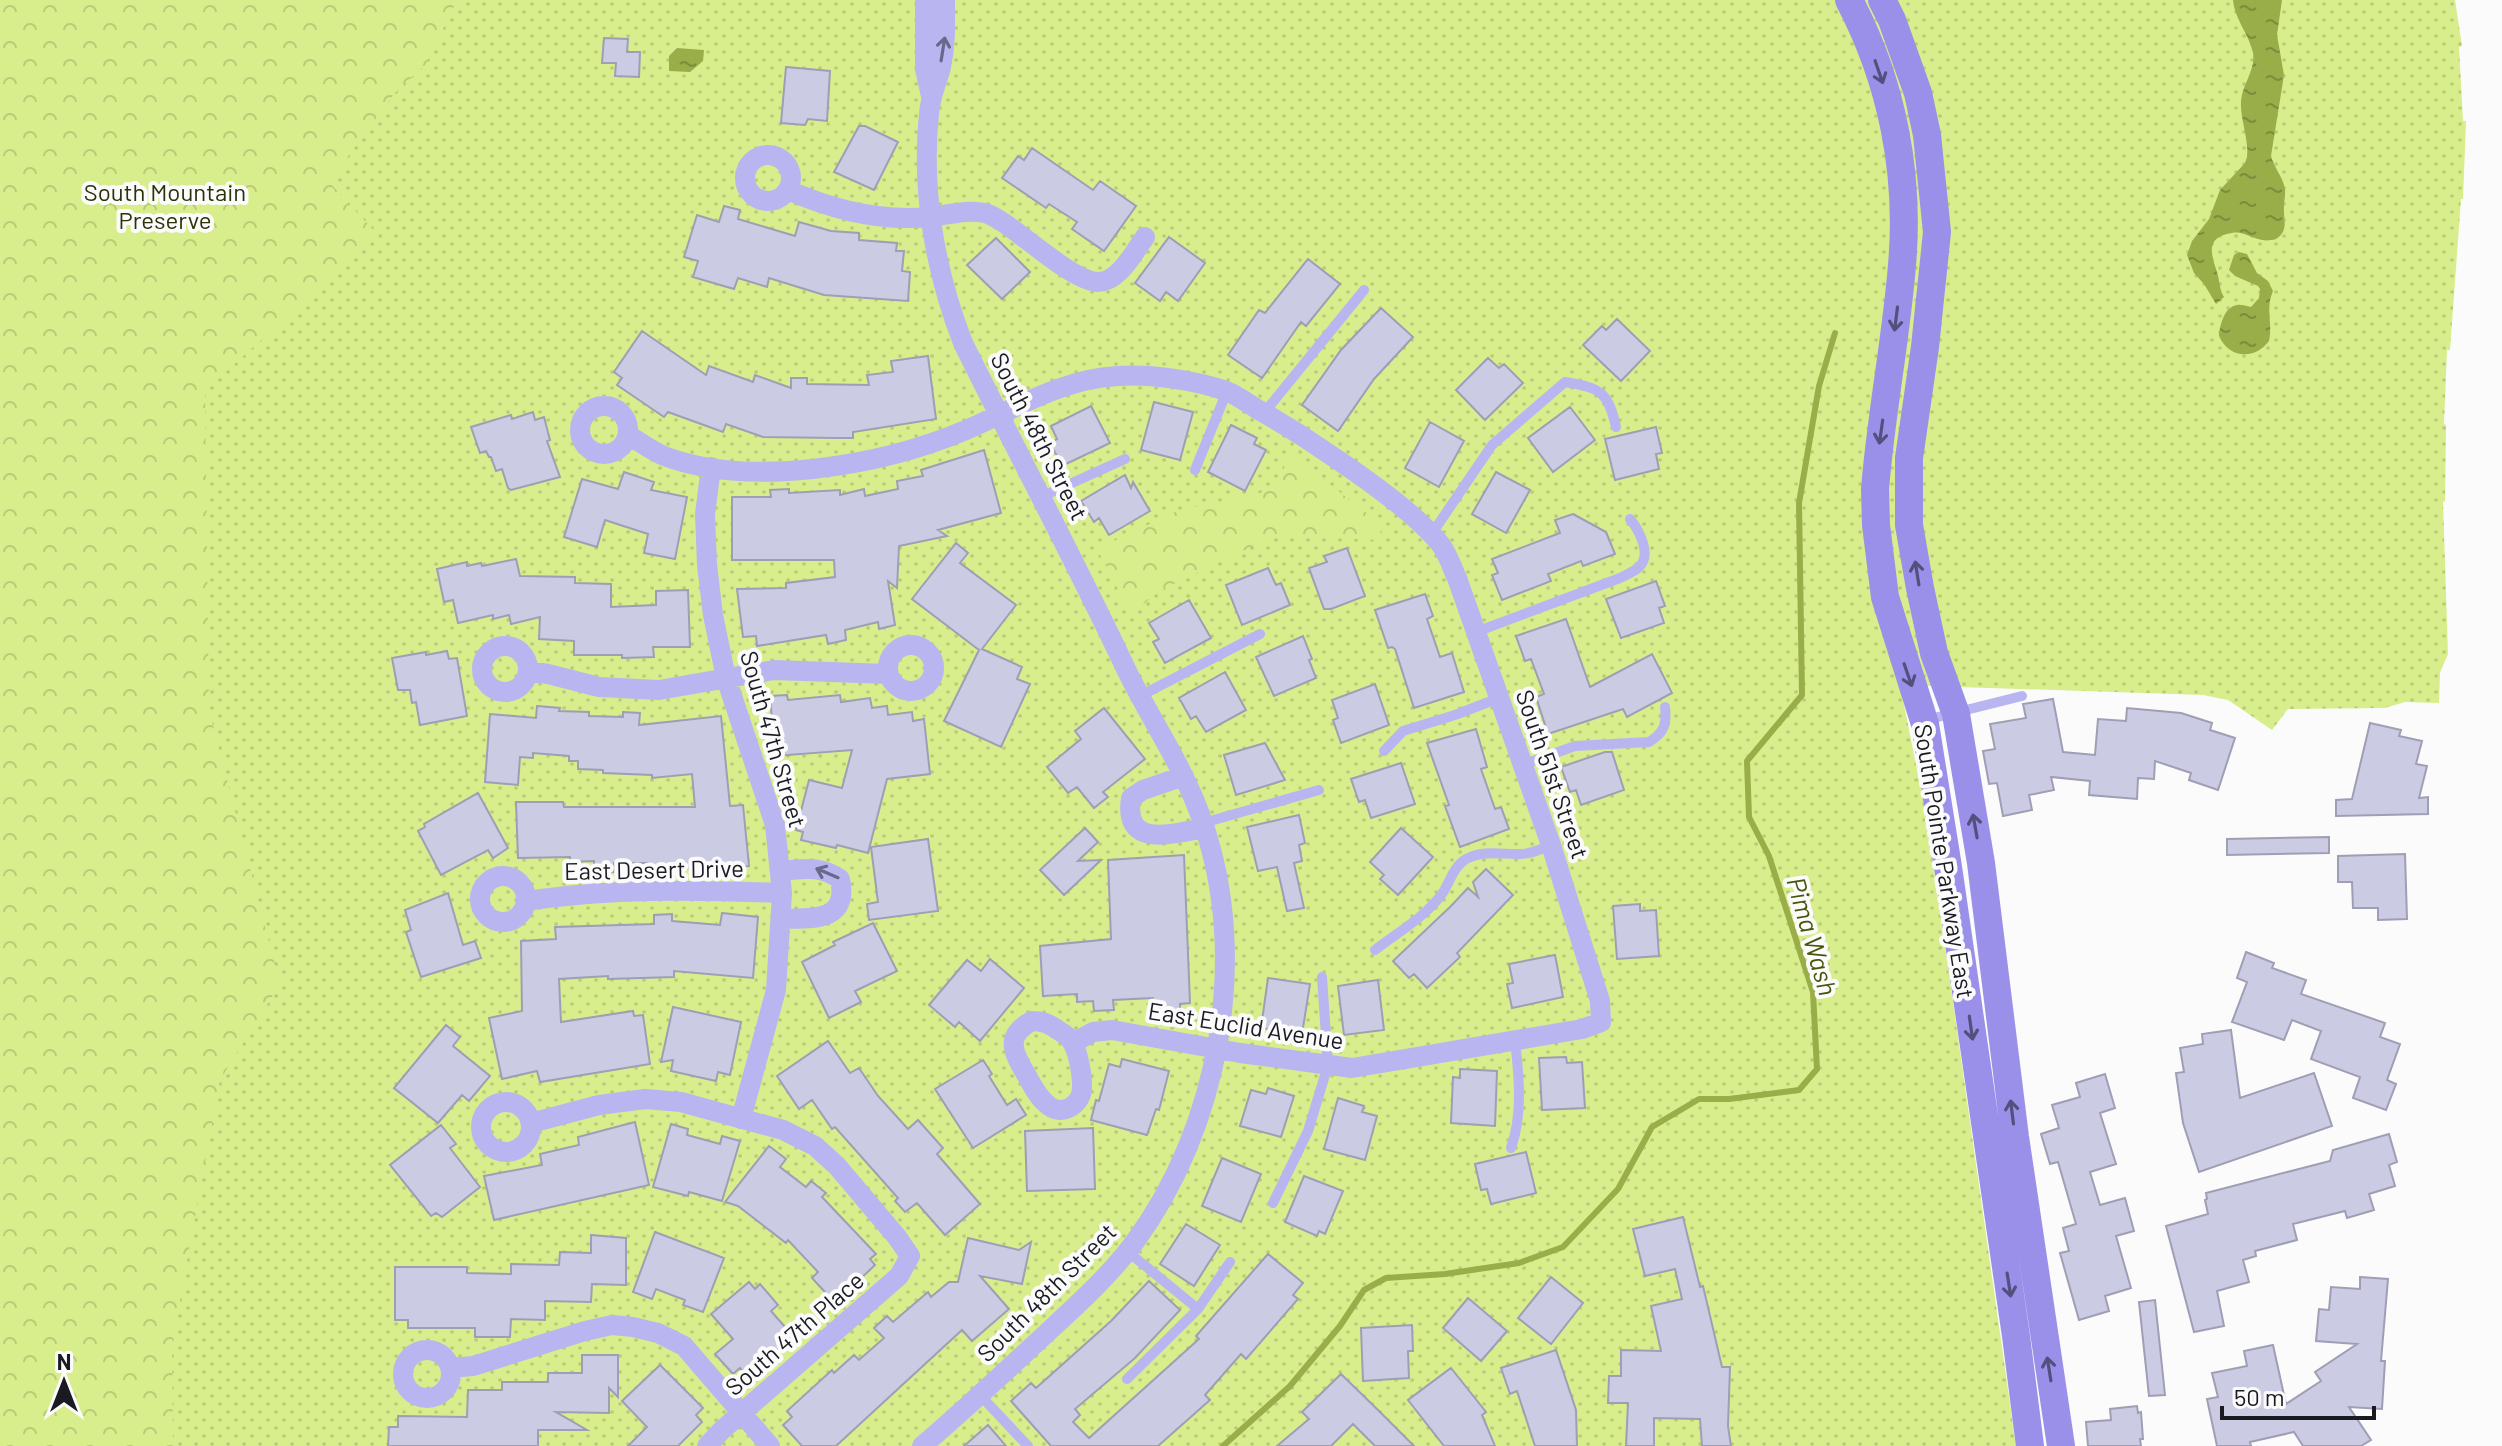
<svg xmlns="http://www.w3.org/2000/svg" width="2502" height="1446" viewBox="0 0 2502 1446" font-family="Barlow,sans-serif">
<defs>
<pattern id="grass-dots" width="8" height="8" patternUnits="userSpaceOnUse" patternTransform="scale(2)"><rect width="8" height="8" fill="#d8ed8c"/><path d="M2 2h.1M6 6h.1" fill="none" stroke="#b9cb78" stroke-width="1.8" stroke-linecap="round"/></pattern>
<pattern id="forest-crowns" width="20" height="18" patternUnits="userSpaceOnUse" patternTransform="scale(2)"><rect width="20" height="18" fill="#d8ed8c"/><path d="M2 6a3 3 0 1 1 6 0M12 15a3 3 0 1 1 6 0" fill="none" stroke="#b9cb78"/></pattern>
<pattern id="water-ripples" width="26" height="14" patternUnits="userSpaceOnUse" patternTransform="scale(2)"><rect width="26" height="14" fill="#99ad49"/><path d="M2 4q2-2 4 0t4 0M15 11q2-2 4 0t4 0" fill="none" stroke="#7c8c3c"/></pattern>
</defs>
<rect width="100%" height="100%" fill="#fbfbfb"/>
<path fill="url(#grass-dots)" d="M0,0H2455L2462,46L2459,47L2463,121H2466L2463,199H2461L2450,350H2447L2444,424L2446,425L2445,501L2443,502L2448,654L2440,673L2439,703L2405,702L2385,708L2288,709L2272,730L2228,700L2203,695L1900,685L1923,799L1938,896L2016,1446H0Z"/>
<path fill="url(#forest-crowns)" d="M0,0H457L426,64L394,94L329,182L379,236L205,390L209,710L280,984L220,1080L172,1344L173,1446H0Z
M1291,454L1382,525L1379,540L1276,535L1161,590L1131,614L1097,549L1177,511L1273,490Z"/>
<path fill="url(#water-ripples)" d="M2233,0H2282L2277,35L2284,75L2271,156C2274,167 2281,175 2284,185C2287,194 2283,202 2284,211C2284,223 2288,231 2276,239C2256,245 2247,230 2232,233C2205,237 2211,254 2217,272C2220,281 2219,289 2224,297L2216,304L2204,284L2194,273L2187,255L2192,241L2209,219L2220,190L2245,163L2247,157C2249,138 2240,120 2241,101C2242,85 2256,69 2253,53C2249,34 2235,20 2233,0Z
M677,48L704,50L703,61L690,72L669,71V56Z
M2239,252L2247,254L2257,273L2268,281L2273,291C2265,309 2273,323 2269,341C2255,360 2229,359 2219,336C2220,325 2224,307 2237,305C2241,304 2246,306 2251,307L2259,298L2260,289L2258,286L2235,276L2229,270L2234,255Z"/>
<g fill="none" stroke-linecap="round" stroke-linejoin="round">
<path stroke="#99ad49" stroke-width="6" d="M1223,1446L1290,1386L1340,1326L1364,1290L1386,1278L1445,1274L1519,1263L1563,1247L1618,1189L1652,1127L1699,1099H1729L1799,1090L1817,1069L1813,992L1769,856L1749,817L1747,761L1802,695L1799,503L1819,386L1835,333"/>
</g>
<path fill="#cccbe4" stroke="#9f9eb5" stroke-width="2" d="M604,38L628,39L627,52H640L639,77L615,76L616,63H602Z
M786,67L830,71L827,121L808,119L805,125L781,123Z
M859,126H865L898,142L874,190L834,172Z
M1032,148L1093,190L1100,181L1136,206L1104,251L1072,229L1077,222L1049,204L1046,208L1002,178L1018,156L1024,160Z
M724,206L740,210L738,219L795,236L799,222L831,231L859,233V240L897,243L896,251H904L902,271L910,272L908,301L824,295L769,278L767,287L738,278L734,289L693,277L698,261L684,257L697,215L719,222Z
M1169,237L1205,263L1178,301L1166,292L1160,301L1135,283Z
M996,238L1030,272L1002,299L967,265Z
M1308,259L1340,284L1306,326L1301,322L1262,378L1228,355L1259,310L1265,313Z
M1381,308L1413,337L1374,379L1338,431L1302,405L1341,350Z
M1617,319L1650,351L1621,381L1583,345L1602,326L1606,330Z
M642,331L706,375L709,366L753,382L755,375L791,388V378H807V384L869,385L867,375L893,372L891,361L928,356L936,419L853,432V438H837L763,437L726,424L723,432L668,412L664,417L617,385L622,378L614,372Z
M1488,358L1499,368L1504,364L1523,383L1485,420L1456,390Z
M1154,402L1193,412L1180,460L1141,450Z
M1091,406L1110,443L1062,466L1050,443L1057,439L1051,426Z
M1570,407L1595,440L1553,472L1528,438Z
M533,412L535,420L544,417L550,440L547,441L560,477L511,490L508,488L502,469L496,471L491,457H489L486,451L480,453L471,427L511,415L512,419Z
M1430,422L1464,441L1439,487L1405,468Z
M1231,425L1257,438L1254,444L1266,450L1245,491L1208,472Z
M1656,427L1662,453L1656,454L1659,469L1615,480L1605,439Z
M984,450L1001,513L938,530L947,536L899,546L897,588L888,581L895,625L879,629L878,622L845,630L846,640L828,644L826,635L757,646L756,636L743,637L737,589L786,588V583L835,577L834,560H732V497H771L770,490L789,489V493L840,490V495L864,489L865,496L898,489L897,481L923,476L921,470Z
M624,472L654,482L651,490L687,497L675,559L644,553L648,534L605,520L597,547L564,537L582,479L618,489Z
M1496,472L1530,490L1506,533L1472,514Z
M1125,475L1131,488L1133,482L1150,511L1109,535L1099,518L1094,522L1081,501Z
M1573,514L1606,532L1615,554L1583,566L1581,561L1548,574L1551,581L1502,600L1492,575L1498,573L1492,559L1560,533L1555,520Z
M956,543L968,553L960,563L1016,605L982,649L1022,667L1017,679L1030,684L1001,747L944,721L979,650L912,599Z
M1347,548L1365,596L1331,609H1324L1309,568L1327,562L1324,556Z
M516,559L520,576L575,577V583L611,584V607L656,605V591L688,590L690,647H653L654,657L622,658V655H574V641L539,639L540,617L511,624L509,615L493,619V615L458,623L453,600L444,602L437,569L467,562V566L481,563L482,566Z
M1268,568L1276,585L1281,583L1290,605L1242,625L1226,585Z
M1656,581L1665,606L1659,608L1664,623L1621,638L1606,599Z
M1425,594L1433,616L1427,619L1440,657L1452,653L1464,692L1414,708L1395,649L1392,647L1388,648L1375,610Z
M1189,600L1211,638L1165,663L1153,642L1159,639L1149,623Z
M1566,619L1590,687L1652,654L1672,693L1627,717L1623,709L1548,734L1536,697L1544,694L1531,659L1525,661L1516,636Z
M1303,636L1312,659L1309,660L1316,678L1274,696L1256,657Z
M447,651L449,659L457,658L467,716L420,725L416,702L412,703L410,690H398L392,658L426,652V655Z
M1225,672L1246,710L1206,732L1196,716L1191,719L1179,698Z
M1375,684L1389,725L1341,743L1333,720L1338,718L1332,700Z
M787,695L788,700L840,695L841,702L870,698L872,708L887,706L888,715L912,712L913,721L924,719L930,774L887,779L868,853L837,845L836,848L801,840L803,832L796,830L809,780L842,788L852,750L775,756L770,696Z
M2053,699L2063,752L2095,755L2098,719L2126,721L2127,708L2181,713L2212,723L2210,730L2235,738L2218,790L2189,780L2191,773L2155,761L2154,779L2138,778L2137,799L2089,795L2090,781L2051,777L2054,790L2029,795L2032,810L2003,816L1997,783L1989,784L1983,751L1995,749L1990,724L2026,718L2023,704Z
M537,706L560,708L559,711L589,712V716L623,717V712L640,713L639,725L721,716L730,806L743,805L749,866L680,869L679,866H648V863H614V872H594V861L570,862V857L518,858L516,802H563L564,807H695L692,774L652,778V775L603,773V770L578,769V761H569V756L533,753V758L520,757L518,785L485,782L490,714L536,718Z
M1104,708L1145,759L1103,792L1108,797L1094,808L1077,787L1068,793L1047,767L1081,739L1075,731Z
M2370,723L2401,730L2399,736L2422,741L2416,764L2427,766L2419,798L2428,797V814L2336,816V800L2352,799Z
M1476,729L1487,767L1481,769L1495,809L1501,807L1509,829L1460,847L1445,806L1449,805L1427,743Z
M1265,743L1285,780L1236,795L1224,755Z
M1605,752H1612L1624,790L1581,805L1576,790L1570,792L1561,767Z
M1401,763L1415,804L1371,818L1365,800L1359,802L1351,779Z
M478,793L508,848L493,858L488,850L441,875L418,831L425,827L424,824Z
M1299,815L1305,843L1299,845L1302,861L1294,863L1304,908L1287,911L1277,867L1258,871L1247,827Z
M1085,828L1098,842L1078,861L1101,860L1064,895L1040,870Z
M1401,828L1433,857L1398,895L1380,879L1384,875L1370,862Z
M2329,837V853L2227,855V839Z
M928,839L938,911L869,920L867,904L878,902L871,847Z
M2405,854L2407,919L2378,920V908H2353L2352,882H2338V856Z
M1184,855L1190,1003L1180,1004V1015L1154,1016L1153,998L1113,1000L1114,1010L1094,1011L1093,1001L1077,1002V994L1043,996L1040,946L1111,939L1108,860Z
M1486,869L1513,895L1457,953L1460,957L1427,988L1414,974L1409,978L1393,961L1451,906L1468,888L1478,897L1473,882Z
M448,893L463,945L475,941L481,958L421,977L406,932L411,930L405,910Z
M1640,904V911L1656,910L1659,956L1617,959L1613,906Z
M722,913L758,917L753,978L674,971V977L608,979V976L559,979L561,1022L633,1011L634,1016L643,1015L650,1064L540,1082L537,1071L502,1079L489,1018L522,1011L521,941L556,939L555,927L654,924V915L672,914V921L720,925Z
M873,923L897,971L855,991L861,1002L829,1018L802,962L835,945L833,942Z
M2246,952L2274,963L2272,968L2306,980L2301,994L2385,1023L2380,1037L2400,1044L2387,1080L2396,1084L2386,1110L2353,1098L2360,1077L2311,1059L2321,1031L2292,1020L2284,1040L2232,1022L2247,982L2237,978Z
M1555,955L1563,997L1512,1008L1507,984L1513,983L1509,964Z
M990,959L1024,988L980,1041L959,1022L955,1027L929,1005L967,960L981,971Z
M1268,978L1310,984L1302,1034L1261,1028Z
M1378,980L1384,1030L1344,1035L1338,986Z
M673,1007L741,1022L730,1075L718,1072L716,1081L671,1071L673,1060L661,1062Z
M446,1025L460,1037L453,1046L490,1076L469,1101L462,1095L438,1123L394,1088Z
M2231,1030L2240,1098L2314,1073L2332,1126L2199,1172L2183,1123L2176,1073L2184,1072L2180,1048L2203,1044L2202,1034Z
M828,1041L850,1073L859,1068L878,1096L908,1129L918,1120L943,1148L937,1154L980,1204L945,1235L917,1203L905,1212L895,1201L898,1198L835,1127L832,1129L812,1100L799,1109L777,1076Z
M1566,1057L1567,1063L1582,1062L1585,1108L1542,1110L1539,1058Z
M1122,1059L1169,1071L1159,1110L1156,1109L1147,1135L1091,1120L1096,1100L1099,1101L1109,1064L1120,1067Z
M983,1060L992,1074L989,1076L1007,1105L1016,1099L1026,1115L973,1148L935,1089Z
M1460,1069L1497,1071L1495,1126L1451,1123L1453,1077L1460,1078Z
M2105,1074L2115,1108L2100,1113L2116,1164L2090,1172L2100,1205L2125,1198L2134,1231L2116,1236L2131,1288L2105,1296L2109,1311L2079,1320L2060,1253L2069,1251L2063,1228L2076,1224L2058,1162L2050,1164L2041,1134L2059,1128L2052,1105L2080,1097L2076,1083Z
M1268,1088L1294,1096L1281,1137L1240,1126L1251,1090L1266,1094Z
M1338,1098L1364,1106L1362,1112L1377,1116L1365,1160L1324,1149Z
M635,1122L649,1185L494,1220L484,1176L542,1165L540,1154L579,1145L578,1137Z
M671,1124L688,1129L687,1135L720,1144L722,1136L740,1141L722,1201L689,1192L688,1196L653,1187Z
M441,1125L456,1144L450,1148L480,1187L442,1217L436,1213L431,1216L390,1165Z
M1093,1128L1095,1189L1027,1191L1025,1131Z
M2389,1134L2397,1162L2389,1165L2395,1186L2369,1194L2374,1210L2347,1218L2345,1211L2293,1224L2297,1240L2255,1251L2256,1256L2243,1260L2249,1282L2217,1291L2224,1326L2194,1332L2166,1226L2208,1214L2205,1200L2207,1199L2206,1193L2330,1161L2333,1150Z
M769,1146L786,1159L780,1167L806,1187L811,1181L826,1193L822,1197L876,1254L870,1259L875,1265L835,1303L812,1278L818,1272L788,1240L786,1243L738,1206L725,1202Z
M1526,1152L1536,1193L1491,1204L1487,1189L1481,1190L1475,1164Z
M1222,1158L1261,1174L1241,1222L1202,1206Z
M1304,1176L1343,1191L1325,1234L1319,1231L1317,1236L1285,1222Z
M1683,1217L1700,1287L1703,1286L1722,1367H1730L1728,1426L1731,1446H1702L1700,1419L1654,1418V1446H1626L1628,1403H1608L1609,1376H1621V1350L1661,1351L1651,1306L1682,1299L1675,1269L1645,1276L1633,1229Z
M1186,1224L1220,1245L1194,1286L1160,1264Z
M655,1232L724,1258L703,1312L683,1305L685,1300L656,1289L652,1299L633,1292Z
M591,1235L626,1238V1285L592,1284L591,1302L545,1301V1320L511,1319L510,1337H475V1328H408V1320H395V1267H467V1273L511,1274V1264L559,1265L560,1252L591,1253Z
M968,1238L1019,1250L1031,1242L1022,1284L980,1276L1009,1309L972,1341L962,1330L836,1446H802L783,1425L792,1417L787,1411L832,1370L834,1373L854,1355L859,1360L884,1338L874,1328L887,1316L893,1322L928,1292L931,1297L949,1282H958Z
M1268,1254L1303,1283L1293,1295L1298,1299L1246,1359L1241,1354L1205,1395L1210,1400L1158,1446H1051L1011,1401L1031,1383L1036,1388L1111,1321L1149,1281L1180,1310L1135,1358L1075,1409L1080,1415L1073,1422L1089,1438L1199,1339L1196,1336Z
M1551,1277L1583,1303L1551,1344L1518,1318Z
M2360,1277L2388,1279L2381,1361H2385L2382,1409L2349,1407L2371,1440L2361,1446H2303L2294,1432L2250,1442L2251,1446H2217L2207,1399L2218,1397L2212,1373L2247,1366L2244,1351L2273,1345L2286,1404L2321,1381L2315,1372L2357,1344L2316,1341L2319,1309L2329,1310L2331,1287L2360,1289Z
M749,1282L755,1289L760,1284L778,1305L771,1311L793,1336L747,1376L740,1368L733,1374L715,1354L733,1339L711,1314Z
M1468,1298L1507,1331L1481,1361L1443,1328Z
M2155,1300L2165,1395L2149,1396L2139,1302Z
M1412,1325L1413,1351H1408L1409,1378L1363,1381L1361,1328Z
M1556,1350L1576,1410L1577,1446H1535L1517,1391L1510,1394L1501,1368Z
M582,1355H618V1397L609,1388V1413L556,1412L587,1430H538V1446H388L389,1427H398V1416L467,1417L468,1390H502V1382H548V1373H582Z
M660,1365L703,1408L696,1415L702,1422L678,1446H628L647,1427L622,1401Z
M1451,1368L1486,1412L1482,1415L1495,1446H1444L1408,1400Z
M1341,1374L1380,1412L1414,1446H1375L1353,1424L1331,1446H1277L1309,1419L1302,1412Z
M2137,1406L2138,1413L2141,1412L2143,1439H2140L2141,1446H2088L2086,1422L2111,1420L2110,1409Z
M988,1425L1006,1446H964Z"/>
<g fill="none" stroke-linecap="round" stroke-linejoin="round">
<path stroke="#b9b5f1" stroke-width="10" d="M1264,413L1364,290
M1195,470L1227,391
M1041,497L1125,459
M1431,535L1492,445L1565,382C1600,388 1608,391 1616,427
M1476,632L1620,578C1626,575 1633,572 1638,568C1653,556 1639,530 1630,519
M1140,696L1260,634
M1926,720L2022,696
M1384,751L1403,731L1455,715L1499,698
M1522,765L1575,746L1649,742C1664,733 1667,724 1665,707
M1203,823L1319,790
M1375,950C1397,933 1425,917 1442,894C1450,882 1453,867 1466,859C1484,849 1503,855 1521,854C1532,854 1541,849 1551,845
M1511,1148C1523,1114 1519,1076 1515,1040
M1273,1203L1308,1131L1328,1065L1322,977
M1198,1309L1230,1262
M1127,1379L1198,1309L1127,1251
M980,1395L1028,1446"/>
<path stroke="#b9b5f1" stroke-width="20" d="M925,0V69L931,96
M745 178a23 23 0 1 1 46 0a23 23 0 1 1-46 0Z
M788,190C833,210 880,222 930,217C948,215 966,209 985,213C990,214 996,218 1001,221C1025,236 1073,281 1098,282C1119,282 1134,252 1145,237
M580 430a24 24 0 1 1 48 0a24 24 0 1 1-48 0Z
M628,435C640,442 652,451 664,456C751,489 883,465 966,430C1014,409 1065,378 1118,376C1151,374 1195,380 1226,391C1237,395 1247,403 1257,409C1282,423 1306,438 1329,454C1362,476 1417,514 1441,545C1448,554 1452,568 1457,578L1551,845L1600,1001L1601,1022L1582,1029L1352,1068L1240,1053L1112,1030L1093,1032L1073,1043
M711,467L705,514L707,565L713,615L726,678L775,825L782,893L776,990L741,1119
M888 668a23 23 0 1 1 46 0a23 23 0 1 1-46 0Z
M482 669a23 23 0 1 1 46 0a23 23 0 1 1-46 0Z
M529,671L548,674L599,687L659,690L774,670L888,674
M1184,776L1143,790L1131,798C1123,850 1173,833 1205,828
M781,871C806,869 819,865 840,879C849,923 811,918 781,919
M480 899a23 23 0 1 1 46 0a23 23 0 1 1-46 0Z
M527,901C611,888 697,890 782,893
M1032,1021C1042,1021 1047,1023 1055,1028C1060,1032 1066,1034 1070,1039C1078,1049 1082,1073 1082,1086C1083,1103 1064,1117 1049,1106C1039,1099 1033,1087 1027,1076C1014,1054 1003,1036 1032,1021Z
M481 1127a25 25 0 1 1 50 0a25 25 0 1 1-50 0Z
M531,1123L599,1105L645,1099L681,1102L783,1130L815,1146L837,1166L897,1237L910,1256L899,1276L722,1430L707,1446
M403 1374a24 24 0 1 1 48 0a24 24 0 1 1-48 0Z
M450,1368L473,1366L585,1331L612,1325L633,1327L658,1333L684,1346L770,1446
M922,1446C961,1413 998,1378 1036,1343C1069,1312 1106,1280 1134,1243C1219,1128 1250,959 1203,823C1185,768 1151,721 1126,669C1074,559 1017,452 963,343C935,271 921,191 929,114C930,97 937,83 941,67C946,44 945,23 945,0"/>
<path stroke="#9a90e9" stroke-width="28" d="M1849,0C1892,82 1910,173 1902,265C1896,340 1881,414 1875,489L1876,525L1885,597L1925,724L1948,867L2016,1336L2030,1446
M1882,0L1892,20L1918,93L1927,135L1937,232L1925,347L1909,458V525L1920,588L1934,653L1956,714L1981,863L2015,1137L2061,1446"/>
</g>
<defs><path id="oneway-shaft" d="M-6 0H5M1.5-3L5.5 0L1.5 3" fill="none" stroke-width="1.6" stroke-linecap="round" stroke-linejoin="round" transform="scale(2)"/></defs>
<g stroke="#6a688a">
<use href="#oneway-shaft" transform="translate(943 49) rotate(-81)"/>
<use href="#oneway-shaft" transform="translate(827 873) rotate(-157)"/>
</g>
<g stroke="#544f7c">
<use href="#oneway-shaft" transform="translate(1879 72) rotate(71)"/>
<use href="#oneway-shaft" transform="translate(1896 319) rotate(97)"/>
<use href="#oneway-shaft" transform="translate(1881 432) rotate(98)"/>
<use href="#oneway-shaft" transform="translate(1917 573) rotate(-99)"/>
<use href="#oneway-shaft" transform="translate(1908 675) rotate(71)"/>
<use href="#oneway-shaft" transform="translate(1975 826) rotate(-100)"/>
<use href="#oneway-shaft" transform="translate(1971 1028) rotate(82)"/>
<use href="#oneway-shaft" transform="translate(2012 1112) rotate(-97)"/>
<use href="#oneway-shaft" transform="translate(2009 1285) rotate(81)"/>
<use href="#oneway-shaft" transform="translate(2049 1369) rotate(-99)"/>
</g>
<g text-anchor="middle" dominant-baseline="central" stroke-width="8" stroke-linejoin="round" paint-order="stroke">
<g font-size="24" fill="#2a3207" stroke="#fbfbfb">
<text x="165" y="191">South Mountain<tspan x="165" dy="28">Preserve</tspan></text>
</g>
<g font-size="24" fill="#1a1a23" stroke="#fbfbfb">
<text transform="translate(1040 436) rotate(63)">South 48th Street</text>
<text transform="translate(774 739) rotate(74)">South 47th Street</text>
<text transform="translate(1553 774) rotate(71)">South 51st Street</text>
<text transform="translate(1945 861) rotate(81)">South Pointe Parkway East</text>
<text transform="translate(654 869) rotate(-1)">East Desert Drive</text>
<text transform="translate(1246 1025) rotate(9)">East Euclid Avenue</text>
<text transform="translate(1046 1292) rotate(-45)">South 48th Street</text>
<text transform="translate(794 1333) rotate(-41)">South 47th Place</text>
</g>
<g font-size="26" font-style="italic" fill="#49550a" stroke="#fbfbfb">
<text transform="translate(1813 936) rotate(74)">Pima Wash</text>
</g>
</g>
<g transform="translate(64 1382)" stroke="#fbfbfb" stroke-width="6" paint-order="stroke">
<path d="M0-6L14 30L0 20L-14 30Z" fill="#1a1a23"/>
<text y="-12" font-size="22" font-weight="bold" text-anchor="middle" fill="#1a1a23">N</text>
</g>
<path d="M2222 1406v12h152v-12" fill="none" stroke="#1a1a23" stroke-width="4"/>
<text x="2234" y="1406" font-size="24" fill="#1a1a23" stroke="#fbfbfb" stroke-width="6" paint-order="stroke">50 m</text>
</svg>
